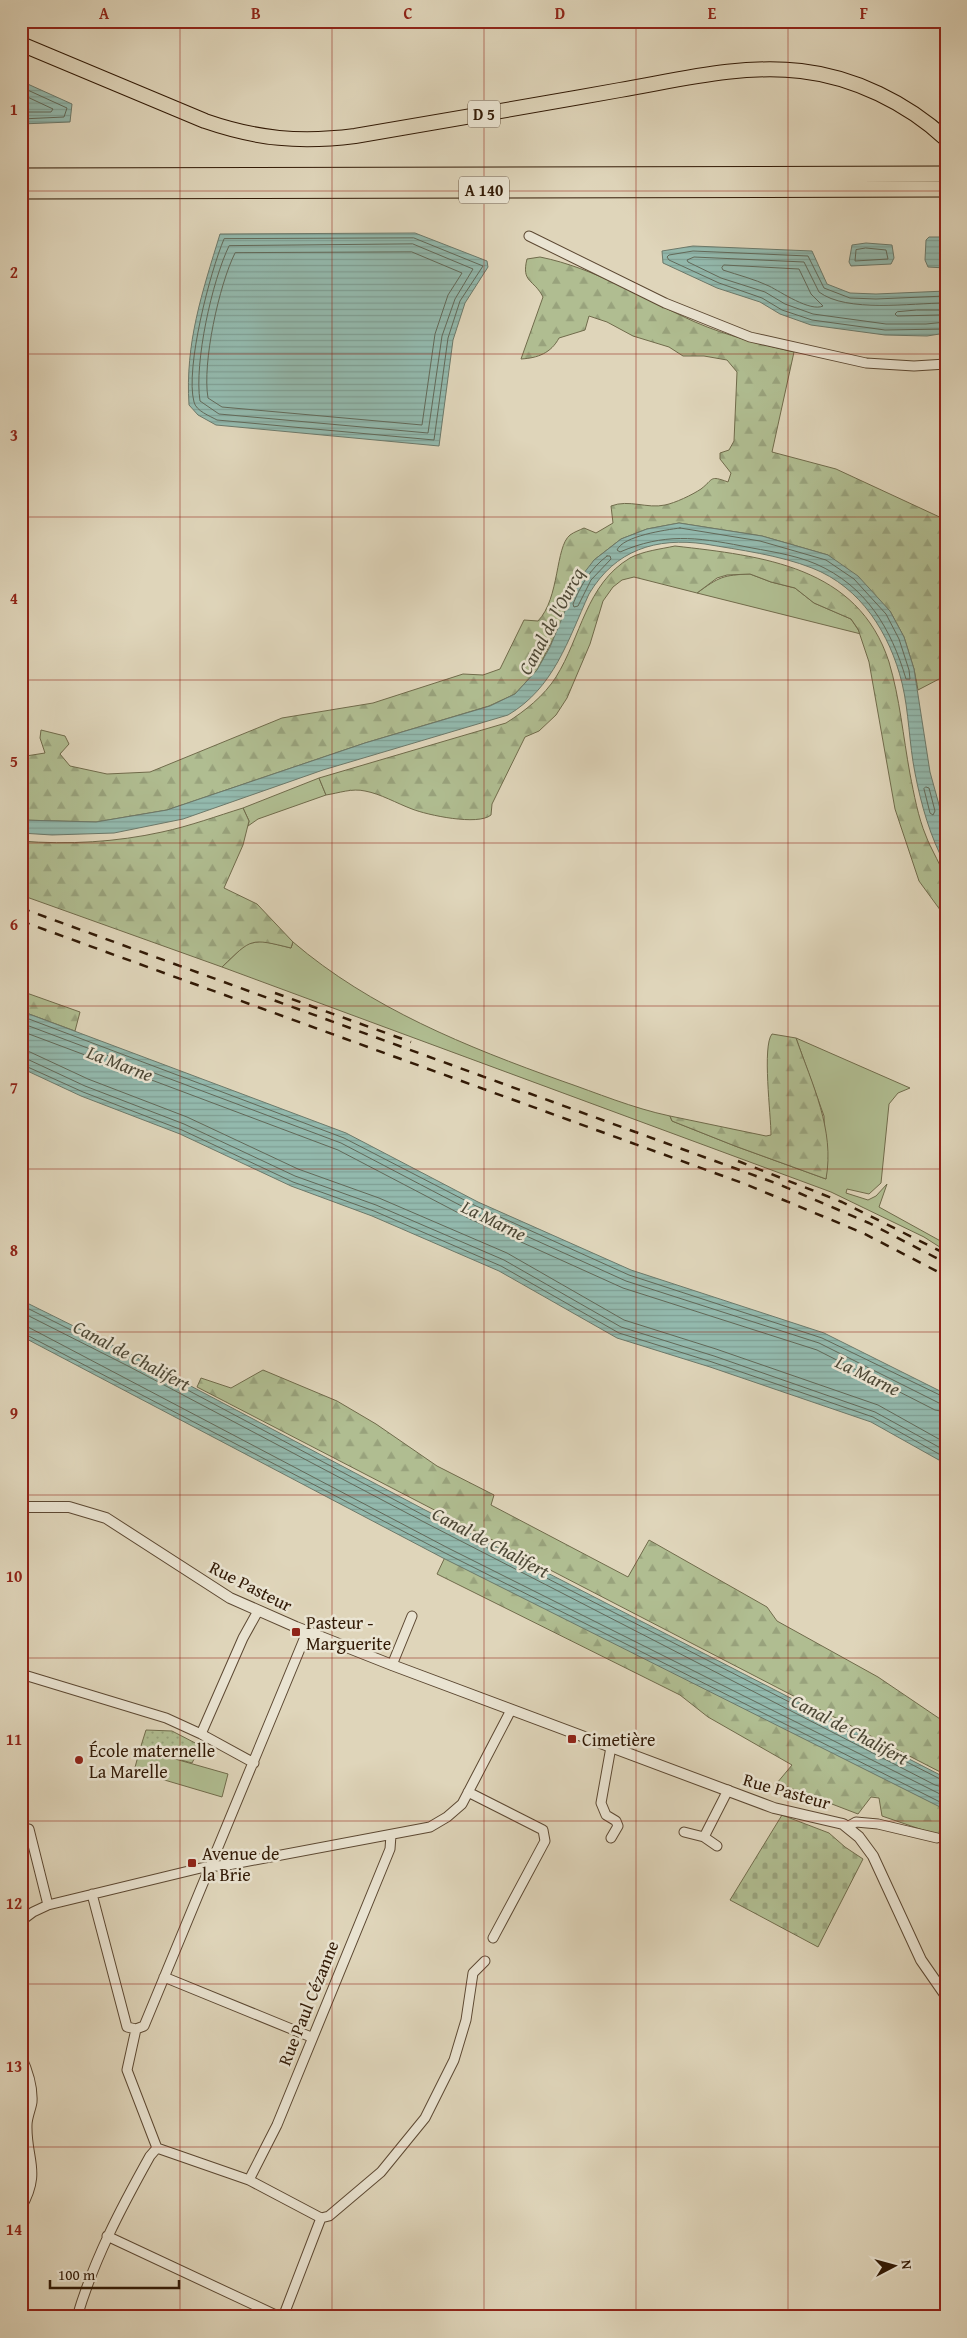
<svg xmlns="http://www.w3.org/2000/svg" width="967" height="2338" viewBox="0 0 967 2338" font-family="'Gentium Book Plus',serif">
<defs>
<pattern id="forest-firs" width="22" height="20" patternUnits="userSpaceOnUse" patternTransform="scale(1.25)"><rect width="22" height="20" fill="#b0bd91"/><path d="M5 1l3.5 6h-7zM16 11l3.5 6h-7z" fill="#98a27c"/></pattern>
<pattern id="cemetery-stones" width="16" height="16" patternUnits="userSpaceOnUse" patternTransform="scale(1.25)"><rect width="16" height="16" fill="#b0bd91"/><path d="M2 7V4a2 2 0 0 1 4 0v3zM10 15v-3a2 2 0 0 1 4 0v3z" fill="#98a27c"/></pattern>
<pattern id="park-dots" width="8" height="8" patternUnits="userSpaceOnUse" patternTransform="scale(1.25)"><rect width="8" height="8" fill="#b0bd91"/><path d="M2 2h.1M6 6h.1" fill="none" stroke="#98a27c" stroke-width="1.8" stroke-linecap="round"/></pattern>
<pattern id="water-rules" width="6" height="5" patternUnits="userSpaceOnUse" patternTransform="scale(1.25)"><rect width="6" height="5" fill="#93b9ad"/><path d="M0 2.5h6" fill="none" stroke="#7f9e93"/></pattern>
</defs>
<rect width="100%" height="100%" fill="#dfd5ba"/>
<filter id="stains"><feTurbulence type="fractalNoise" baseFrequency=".004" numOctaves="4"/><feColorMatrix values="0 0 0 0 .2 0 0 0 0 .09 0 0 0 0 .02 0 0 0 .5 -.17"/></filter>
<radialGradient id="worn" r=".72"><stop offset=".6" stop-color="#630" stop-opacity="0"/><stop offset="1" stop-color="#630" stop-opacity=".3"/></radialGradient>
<path fill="#b0bd91" stroke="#706b4b" d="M750,574L771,582L795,588L814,603L851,619L861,634L697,593C719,577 723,575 750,574Z
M319,778L326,795L258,819L248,826L249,821L243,808Z
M263,941L291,948L293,942C370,1008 467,1047 562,1081C597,1093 632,1108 670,1116L672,1121L735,1146L826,1179L824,1116L796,1038L910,1088L898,1093L889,1104L881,1183L869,1194L847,1189L846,1193L868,1200L876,1196L887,1184L879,1207L946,1244V1251L924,1237L831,1192L222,967L246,944Z
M140,1749L228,1774L222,1797L134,1771Z"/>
<path fill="url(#forest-firs)" stroke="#706b4b" d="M540,257C595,268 644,299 695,322C727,336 761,344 794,352L772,452L836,469L946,520V568L943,576L946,588V667L941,678L918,690L914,669L904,637L890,611L828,555L762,536L679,523L647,529L621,539L594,560L537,670L515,694L489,706L365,743L167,810L96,822L21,820V753L26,756L45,753L40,738L41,730L65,736L69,744L60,754L70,766L107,774L150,772L282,718L373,703L463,674L483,675L500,669L524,620L538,621C560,598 555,547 570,535C574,532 580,530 584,528L596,533L613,523L611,506C629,499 647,509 665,505C675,503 692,495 701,489C714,479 709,475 728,482L731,473L720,459V453L729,450L734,441L737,372L727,360L704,356H683L669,347L633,336L607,322L589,316L585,330L559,338C551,353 538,358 521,359L543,297C534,279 521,283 527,259Z
M675,546C762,556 858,566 889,662C900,699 903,736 910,774C914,794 918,817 926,836C929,845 945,873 946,880C947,892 946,906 946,918L919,881L895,809L869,662L858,629L851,619L814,603L795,588L771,582L750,574L727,575L717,578L697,593L634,577L622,580L613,587L603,601L590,644L567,698L556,715L539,731L525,737L492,804L491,815C478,826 427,815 412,809C396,803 381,794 365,791C352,788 339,793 326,795L319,778L506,723C525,711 544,696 556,677C581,637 586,584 630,558C643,551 661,549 675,546Z
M243,808L249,821L243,845L224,888L257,904L293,942L291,948C250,938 252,938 222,967L21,895V841C68,845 117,842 162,832C190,826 217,816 243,808Z
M21,991L80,1012L75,1031L21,1011Z
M772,1034L796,1038C812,1084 835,1130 826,1179L735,1146L672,1121L670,1116L766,1136L771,1135C771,1115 762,1046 772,1034Z
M263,1370L337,1401L376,1424L437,1466L494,1495L491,1505L628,1577L649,1540L767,1607L777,1621L878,1677L946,1723V1775L197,1387L201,1378L231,1388Z
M446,1555L946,1807V1838L882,1816L879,1798L871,1797L858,1814L777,1783L792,1765L708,1717L680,1695L437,1574Z"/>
<path fill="url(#cemetery-stones)" stroke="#706b4b" d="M782,1815L829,1833L845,1847L863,1859L818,1947L730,1900Z"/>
<path fill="url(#park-dots)" stroke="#706b4b" d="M146,1730L172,1731L201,1746L192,1763L140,1749Z"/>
<path fill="url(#water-rules)" stroke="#6c796a" d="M21,81L72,104L70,122L21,124Z
M415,233L487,261L488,267L465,303L453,340L439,446L216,425L198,415L189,405C185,343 202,293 220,234Z
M929,237H946V268L928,267L925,260L926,240Z
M866,243L892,245L894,258L891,264L851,266L849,262L852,245Z
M693,246L812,251L827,284L850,293L876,294L946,291V333L927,336L885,335L811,325L780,314L760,302L717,288L663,263L662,251Z
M679,523L762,536L828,555L858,576L890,611L904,637L914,669L930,772L946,830V866C930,837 921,804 915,773C909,743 909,712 902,683C890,634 861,587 812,568C779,555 740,550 705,544C656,537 615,550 589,594C568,640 554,688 508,715L323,770L183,819L114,833L52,835L21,833V820L96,822L167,810L365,743L490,706L515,694L537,670L550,647L577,582L594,560L621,539L647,529Z
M21,1011L346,1133L478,1202L631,1270L824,1333L946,1394V1464L871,1422L710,1367L617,1338L499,1271L372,1216L291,1186L180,1134L81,1096L21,1068Z
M21,1300L134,1356L427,1511L946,1778V1810L443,1558L21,1336Z"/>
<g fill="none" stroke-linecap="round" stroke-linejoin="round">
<path stroke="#626959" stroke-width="1" d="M21,87L67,108L64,117L21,119
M21,94L53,109L51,112H21
M414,238L483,266L460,301L448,338L434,440L217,420C210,416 196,411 194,402C185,368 210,272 224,239Z
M413,244L473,269L455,299L442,336L428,433L219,414L200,401C194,363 212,281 229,246Z
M866,248L886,250L888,259L855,261L856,250Z
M412,252L462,273L448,295L435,334L422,425L222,407L208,398C202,363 219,285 235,253Z
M724,265L799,269L811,294L823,306C810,312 781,292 769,286C754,279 738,275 723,270L722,268Z
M946,296L876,299L850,298L824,288L808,256L693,251L669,255L667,257L669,260L719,283L762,298L782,310L812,320L885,330L946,329
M946,303C911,303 847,313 819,292L804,262L694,257L687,260L688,262L721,278L765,292L785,304L813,314L886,324H926L946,322
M917,310H940L942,313L940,315L897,316L895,314L897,312Z
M680,528L760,541L826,560L854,579L886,614L899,639L909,670L910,679H906C891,628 866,586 816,564C793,554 766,551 742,546C696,537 664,533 620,552L617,550C623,536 665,530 680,528Z
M607,556H610L611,559L591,580L578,606L574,607L573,604C581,585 590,569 607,556Z
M926,787L929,788L935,811L933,815L930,813L924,789Z
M21,1016L344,1138L476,1206L629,1275L822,1338L946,1398
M21,1023L341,1143L473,1212L626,1281L819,1343L939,1403L946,1405
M21,1031L338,1150L470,1219L623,1288L817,1350L935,1410L946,1412
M21,1050L30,1052L88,1079L187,1117L298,1169L379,1198L507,1253L624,1320L716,1349L878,1405L946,1443
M21,1058L27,1059L85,1086L184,1124L295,1176L376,1205L504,1260L621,1327L714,1356L875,1412L946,1451
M21,1064L83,1092L182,1130L293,1182L374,1211L501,1266L619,1333L712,1362L873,1417L946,1458
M21,1305L131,1360L425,1516L946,1782
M21,1312L128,1366L422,1521L935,1785L946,1788
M21,1326L28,1327L448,1548L946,1797
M21,1332L445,1553L946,1805"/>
<defs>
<path id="minor" d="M529,236L665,303L750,337L866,363L914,366L946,364
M392,1665L412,1616
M21,1674L166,1718L201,1734L254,1763
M201,1734L243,1638L258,1611
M611,1747L601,1803L606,1815L616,1821L618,1826L611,1838
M468,1792L543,1830L545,1841L493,1938
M847,1827L856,1822L878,1824L937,1838
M29,1829L48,1905
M684,1832L704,1837L728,1790
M704,1837L717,1846
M92,1894L127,2027L136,2029
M21,1921L33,1912L48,1905L205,1867L228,1865L430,1827L447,1817L462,1804L511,1710
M164,1977L311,2037
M136,2029L144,2026L307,1632
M136,2029L127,2070L157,2148
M21,2056C27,2069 33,2087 32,2102C31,2109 27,2117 27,2125C26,2160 42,2171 21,2208
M157,2148L249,2180L321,2218L283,2317
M249,2180L277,2125L390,1849L391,1835
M321,2218L329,2216L381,2172L425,2118L454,2060L466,2020L473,1973L485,1961
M107,2236L280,2317
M77,2317C94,2259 121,2208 150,2156L157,2148"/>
<path id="tertiary" d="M21,1507H69L106,1518L230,1598L296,1627L392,1665L774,1808L843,1824L859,1837L873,1856L921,1960L946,1996"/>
<path id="primary" d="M21,44L205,121C257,139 300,143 355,136C444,121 532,106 620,90C679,80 740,64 801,71C854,77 907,103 946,139"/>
<path id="motorway" d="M21,176L946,174
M21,191L946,189"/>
</defs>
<use href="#minor" stroke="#5c4832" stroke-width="11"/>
<use href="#tertiary" stroke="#5c4832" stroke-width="12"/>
<use href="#primary" stroke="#311905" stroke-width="16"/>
<use href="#motorway" stroke="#311905" stroke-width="17"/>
<use href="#minor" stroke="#eae4d2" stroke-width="9"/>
<use href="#tertiary" stroke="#eae4d2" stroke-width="10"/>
<use href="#primary" stroke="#dfd5ba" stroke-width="14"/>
<use href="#motorway" stroke="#dfd5ba" stroke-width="15"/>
<path stroke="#311905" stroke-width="2.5" stroke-dasharray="9 9" stroke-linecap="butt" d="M21,908L778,1184L869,1223L946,1263
M21,921L745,1184L863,1233L946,1276
M275,993L411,1042
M738,1161L842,1202L946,1254"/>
</g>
<path fill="none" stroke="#8f2418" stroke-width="1" stroke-opacity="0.55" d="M180,21V2317M332,21V2317M484,21V2317M636,21V2317M788,21V2317M21,191H946M21,354H946M21,517H946M21,680H946M21,843H946M21,1006H946M21,1169H946M21,1332H946M21,1495H946M21,1658H946M21,1821H946M21,1984H946M21,2147H946"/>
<g fill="#8f2418" stroke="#eae4d2" stroke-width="2">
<rect x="291" y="1627" width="10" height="10" rx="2.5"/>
<rect x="567" y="1734" width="10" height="10" rx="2.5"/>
<circle cx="79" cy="1760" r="5"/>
<rect x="187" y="1858" width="10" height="10" rx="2.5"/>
</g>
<g text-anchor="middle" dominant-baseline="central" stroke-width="5" stroke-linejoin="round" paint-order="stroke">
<g fill="#eae4d2" stroke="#685642" stroke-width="1">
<rect x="468" y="100.5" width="32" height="27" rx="4"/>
<rect x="459" y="176.5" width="50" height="27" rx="4"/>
</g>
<g font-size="16" font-weight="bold" fill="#311905">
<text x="484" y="114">D 5</text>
<text x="484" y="190">A 140</text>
</g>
<g font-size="18" fill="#311905" stroke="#eae4d2">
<text transform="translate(251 1586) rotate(27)">Rue Pasteur</text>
<text transform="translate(787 1791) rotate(16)">Rue Pasteur</text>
<text transform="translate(308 2003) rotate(-68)">Rue Paul Cézanne</text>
</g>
<g font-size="18" fill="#311905" stroke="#eae4d2" text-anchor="start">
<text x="306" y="1622">Pasteur -<tspan x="306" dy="21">Marguerite</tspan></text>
<text x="582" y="1739">Cimetière</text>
<text x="89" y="1750">École maternelle<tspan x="89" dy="21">La Marelle</tspan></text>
<text x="202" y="1853">Avenue de<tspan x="202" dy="21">la Brie</tspan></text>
</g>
<g font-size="19" font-style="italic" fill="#4e4937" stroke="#eae4d2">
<text transform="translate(551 621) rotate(-62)">Canal de l'Ourcq</text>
<text transform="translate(120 1063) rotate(21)">La Marne</text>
<text transform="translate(494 1220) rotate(26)">La Marne</text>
<text transform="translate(132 1355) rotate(28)">Canal de Chalifert</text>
<text transform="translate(868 1375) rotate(26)">La Marne</text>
<text transform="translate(491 1542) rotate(28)">Canal de Chalifert</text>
<text transform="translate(850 1729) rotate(28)">Canal de Chalifert</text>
</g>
</g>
<rect width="967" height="2338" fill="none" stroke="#dfd5ba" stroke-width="55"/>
<g transform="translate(894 2266) rotate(84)" stroke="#eae4d2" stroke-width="4" paint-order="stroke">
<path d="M0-4L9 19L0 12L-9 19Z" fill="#311905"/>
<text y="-8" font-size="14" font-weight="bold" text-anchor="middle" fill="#311905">N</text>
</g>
<path d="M50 2280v8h129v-8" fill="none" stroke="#311905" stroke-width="2.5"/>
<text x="58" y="2280" font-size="15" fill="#311905" stroke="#eae4d2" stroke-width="4" paint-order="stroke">100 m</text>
<rect x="28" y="28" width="912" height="2282" fill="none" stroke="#8f2418" stroke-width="2"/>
<g font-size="16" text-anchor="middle" font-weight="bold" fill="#8f2418">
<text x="104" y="19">A</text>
<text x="256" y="19">B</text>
<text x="408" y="19">C</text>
<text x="560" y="19">D</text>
<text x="712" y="19">E</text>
<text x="864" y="19">F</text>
<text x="14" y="115">1</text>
<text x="14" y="278">2</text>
<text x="14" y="441">3</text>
<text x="14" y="604">4</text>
<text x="14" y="767">5</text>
<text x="14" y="930">6</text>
<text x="14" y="1093">7</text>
<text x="14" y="1256">8</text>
<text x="14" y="1419">9</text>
<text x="14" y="1582">10</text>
<text x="14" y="1745">11</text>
<text x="14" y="1909">12</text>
<text x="14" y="2072">13</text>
<text x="14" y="2235">14</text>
</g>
<rect width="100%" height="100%" filter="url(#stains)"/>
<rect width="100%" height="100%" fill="url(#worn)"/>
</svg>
